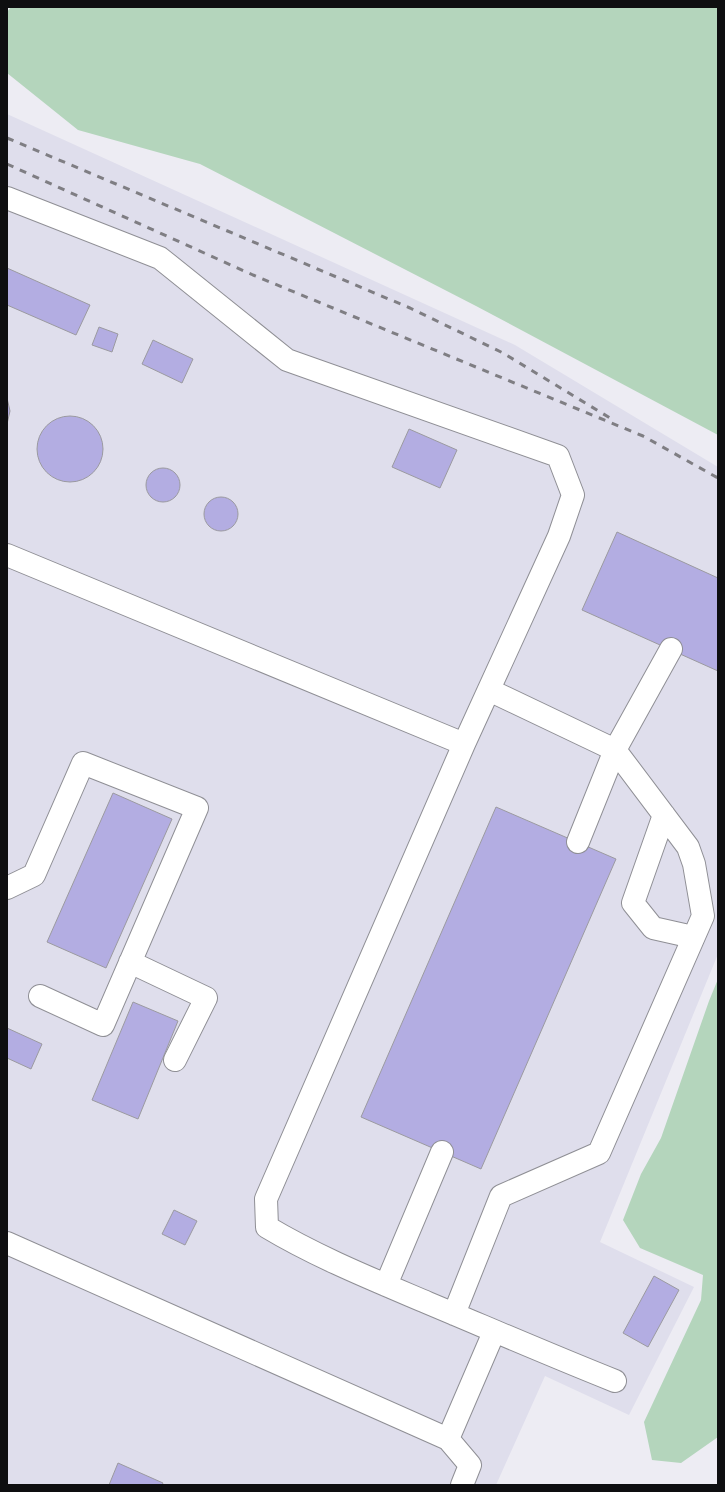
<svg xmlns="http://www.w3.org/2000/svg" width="725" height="1492" viewBox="0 0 725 1492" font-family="'IBM Plex Sans',sans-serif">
<rect width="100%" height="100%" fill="#edecf3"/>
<path fill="#dfdeec" d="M7,114L515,345L718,467V954L600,1242L694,1287L629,1415L545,1376L496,1485H7Z"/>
<path fill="#b4d5bc" d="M11,7H718V435L476,306L200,164L78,130L7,73V12Z
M718,979V1437L681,1463L652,1460L644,1422L701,1300L703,1275L640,1248L623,1220L641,1174L661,1138L709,1001Z"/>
<path fill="#b3ade2" stroke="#9b9aa0" d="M7,268L90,305L76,335L7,305Z
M99,327L118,334L112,352L92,345Z
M153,340L193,359L182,383L142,364Z
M7,398L10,411L7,424Z
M37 449a33 33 0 1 1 66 0a33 33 0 1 1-66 0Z
M409,429L457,450L440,488L392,467Z
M146 485a17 17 0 1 1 34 0a17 17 0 1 1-34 0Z
M204 514a17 17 0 1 1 34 0a17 17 0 1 1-34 0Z
M617,532L718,578V671L582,610Z
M113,793L172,819L106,968L47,942Z
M496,807L616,859L481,1169L361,1117Z
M133,1002L178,1021L138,1119L92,1100Z
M7,1028L42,1044L31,1069L7,1058Z
M174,1210L197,1221L185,1245L162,1234Z
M654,1276L679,1290L648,1347L623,1333Z
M118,1463L163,1483L162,1485H109Z"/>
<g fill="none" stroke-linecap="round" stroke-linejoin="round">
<defs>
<path id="minor" d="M7,198L160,258L287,360L558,456L573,495L559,536L464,744L266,1199L267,1227C317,1257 374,1280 428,1303C490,1329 552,1356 615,1381
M7,555L464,744
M489,690L615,750L578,842
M664,815L633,903L653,928L693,937
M7,888L34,875L83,763L197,808L103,1025L40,996
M130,962L206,998L175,1060
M7,1243L448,1439L470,1465L462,1485
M386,1285L442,1152
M454,1314L501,1196L599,1153L703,916L694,864L688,847L615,750L671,649
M448,1439L494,1332"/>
</defs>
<use href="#minor" stroke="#8f8f95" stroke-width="24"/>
<use href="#minor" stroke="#fff" stroke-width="22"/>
<path stroke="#7f7e83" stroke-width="3" stroke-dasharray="7 7" stroke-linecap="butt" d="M7,138L410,308L503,353L610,418
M7,164L253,275L643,436L718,478"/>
</g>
<rect width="725" height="1492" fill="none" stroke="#0e0e10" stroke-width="16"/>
</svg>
